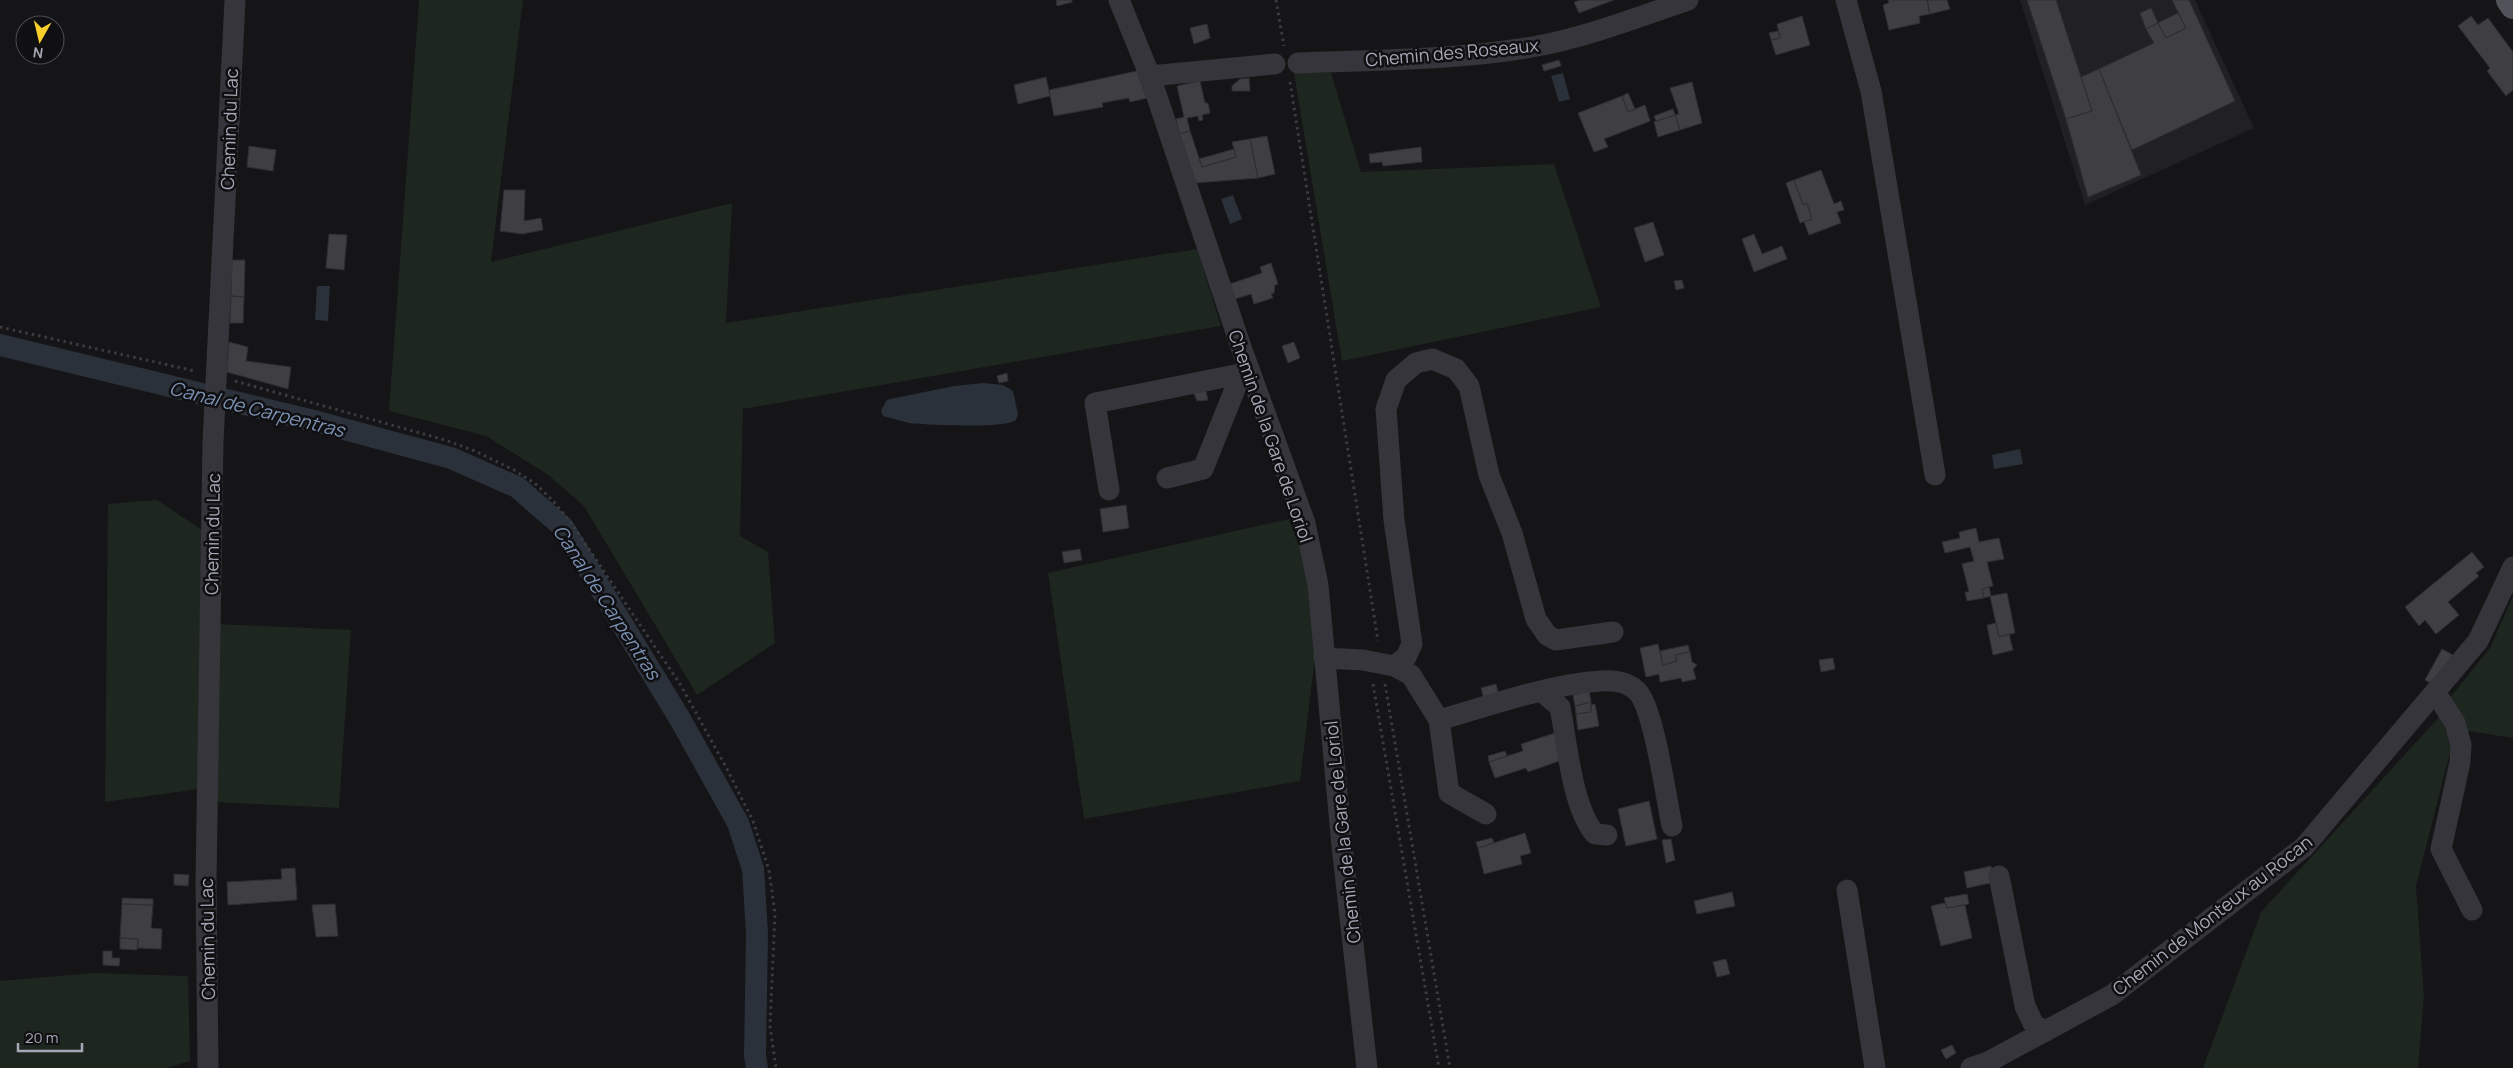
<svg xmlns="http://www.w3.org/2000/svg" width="2513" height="1068" viewBox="0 0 2513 1068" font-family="Manrope,sans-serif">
<rect width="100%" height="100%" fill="#151416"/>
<path fill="#212023" d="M2020,0H2195L2254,128L2085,205Z"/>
<path fill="#1e2620" d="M419,0H523L491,262L732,203L726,323L1197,249L1221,326L743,409L740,536L768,552L775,643L697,695L584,506L547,474L486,436L389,411Z
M1294,73H1331L1361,172L1554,164L1601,307L1342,361Z
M157,500L205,532L199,789L105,802L108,504Z
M1289,519L1304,559L1316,648L1300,781L1084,819L1048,573Z
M2513,596V738L2468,731L2448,700L2490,648Z
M218,624L351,630L339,808L214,802Z
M2440,716L2452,745L2416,886L2424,996L2418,1068H2203L2261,912Z
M93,973L188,976L190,1061L167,1068H0V981Z"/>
<path fill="#2a313a" d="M1563,73L1570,99L1559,102L1551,76Z
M1233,195L1242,219L1230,224L1221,199Z
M317,286H330L328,321L315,320Z
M983,383L1003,385L1013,391L1018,414L1016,420C1004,429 927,425 909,423C900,421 892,418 883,416L881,411L886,401L890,399L954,386Z
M2020,449L2023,464L1994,469L1992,455Z"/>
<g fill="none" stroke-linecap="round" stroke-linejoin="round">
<path stroke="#2a313a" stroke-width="22" d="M0,345L318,422L451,458L517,487L563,527L680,719L738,823L753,869L757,933L755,1056L757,1068"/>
</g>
<path fill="#3f3e43" stroke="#2f2e32" d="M1056,0H1072V2L1057,6Z
M1581,0H1614L1579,13L1574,2Z
M1888,0H1927L1930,14L1919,16L1920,23L1889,30L1883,5L1889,3Z
M1927,0H1947L1950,9L1930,14Z
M2027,0H2056L2092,111L2066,119Z
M2172,0H2189L2235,101L2132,150L2099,69L2154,43L2146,29L2158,23L2166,38L2186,28Z
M2151,8L2158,23L2146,29L2140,13Z
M2178,13L2186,28L2166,38L2158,23Z
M1802,16L1810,45L1776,55L1771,40L1780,38L1777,24Z
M2471,16L2478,25L2488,18L2513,52V90L2506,96L2487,71L2490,68L2458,26Z
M1207,24L1210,38L1194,44L1190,28Z
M1778,31L1780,38L1771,40L1769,33Z
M1559,60L1561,66L1544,71L1542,65Z
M2099,69L2141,175L2088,197L2066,119L2092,111L2081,77Z
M1137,71L1147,98L1130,102L1129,98L1102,103L1103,107L1054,116L1049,90Z
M1046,77L1050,96L1018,104L1014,85Z
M1249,78L1250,91H1232V86L1240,79Z
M1200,81L1205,103H1208L1210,113L1202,115L1203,120L1199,121L1198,116L1187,118L1190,131L1180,134L1176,119L1184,117L1177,86Z
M1692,82L1702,123L1680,130L1675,115L1679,114L1670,88Z
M1628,93L1635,109L1628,112L1622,96Z
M1622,96L1628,112L1645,105L1650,121L1604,139L1608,147L1594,152L1578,113Z
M1673,109L1675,115L1656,121L1654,116Z
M1675,115L1680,130L1658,137L1654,122Z
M1190,131L1202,167L1236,157L1232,142L1250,139L1258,178L1195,183L1180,134Z
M1267,136L1275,174L1258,178L1250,139Z
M249,146L276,150L273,171L247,167Z
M1421,147L1422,162L1383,166L1382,162L1370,163L1369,154Z
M1234,149L1236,157L1202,167L1199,159Z
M1821,170L1834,204L1841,201L1844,210L1837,212L1841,223L1809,235L1804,222L1812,219L1807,203L1803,205L1794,180Z
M1794,180L1803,205L1807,203L1812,219L1800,223L1786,183Z
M504,190H525L524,221L541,218L543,230L522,234L500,231Z
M1653,222L1664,255L1645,262L1634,228Z
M329,234L347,235L344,270L326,268Z
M1754,234L1762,254L1782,246L1787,259L1754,272L1742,239Z
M232,260H245L244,297L231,296Z
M1271,263L1278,284L1275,285L1274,293L1271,294L1273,298L1254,304L1251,294L1235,299L1230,284L1262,273L1260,267Z
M1682,280L1684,288L1676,290L1674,281Z
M231,296L244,297L243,323H230Z
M229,342L248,347L246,361L291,367L288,389L227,372Z
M1294,342L1300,358L1288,363L1282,346Z
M1007,373L1008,381L999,383L997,376Z
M1206,391L1208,400L1197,401L1194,393Z
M1126,505L1129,528L1103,532L1100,509Z
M1976,528L1979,542L1999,538L2004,559L1987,562L1993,586L1982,589L1984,598L1967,601L1965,592H1969L1962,564L1974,561L1970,547L1945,553L1942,542L1960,538L1959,532Z
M1080,549L1082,560L1064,563L1062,552Z
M2472,552L2484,567L2476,573L2479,576L2448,602L2459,615L2436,634L2425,620L2419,626L2405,607Z
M1989,587L1991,596L1984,598L1982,589Z
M2007,593L2015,633L1999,637L1990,596Z
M1996,623L1999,637L2009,634L2013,650L1993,655L1987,625Z
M1658,644L1663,665L1677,661L1675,655L1690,652L1692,662L1697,665L1693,669L1696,679L1682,682L1681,678L1660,682L1659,674L1646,677L1640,648Z
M1688,645L1690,652L1675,655L1677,661L1663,665L1660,651Z
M2442,649L2453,655L2436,686L2425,680Z
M1833,658L1835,669L1821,672L1819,660Z
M1496,684L1499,696L1484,699L1481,688Z
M1589,691L1591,702L1575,706L1573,695Z
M1591,702V712L1576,714L1575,706Z
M1595,704L1599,726L1578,730L1576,714L1591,712V705Z
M1555,733L1562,760L1528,772L1526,768L1495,778L1489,762L1523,751L1521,744Z
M1505,751L1507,756L1489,762L1488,756Z
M1649,801L1657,839L1626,846L1618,809Z
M1525,833L1531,853L1520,856L1522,864L1484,874L1478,848Z
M1492,838L1494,843L1478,848L1476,842Z
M1671,839L1675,860L1666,863L1662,840Z
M1991,866L1995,882L1967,888L1964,872Z
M295,868L297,900L228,905L227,882L282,879L281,869Z
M174,874L189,875L188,886L174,885Z
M1732,892L1735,906L1697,914L1694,901Z
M1967,894L1969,904L1947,908L1944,898Z
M122,898L153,899V905L122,904Z
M1945,903L1947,908L1965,905L1972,938L1941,946L1931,906Z
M122,904L153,905L151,928L162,929L161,949L138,948V939L120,938Z
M335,904L338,936L316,937L312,905Z
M120,938L138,939L137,950L120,949Z
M103,951H112V958H120L119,966L103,965Z
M1726,959L1730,974L1717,977L1713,962Z
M1952,1045L1956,1053L1946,1059L1941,1050Z"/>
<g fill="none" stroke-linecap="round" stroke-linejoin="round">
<path stroke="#3b3c42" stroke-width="3" stroke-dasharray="2.5 4" stroke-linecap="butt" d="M1276,0L1284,46
M1290,82L1378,641
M0,327L195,371
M235,381L445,440L475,451L514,470L537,485L554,502L574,527L680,684L726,767L753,821L769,870L775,914L770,1026L776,1068
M1373,684L1439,1068
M1385,684L1450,1068"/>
<path stroke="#35353b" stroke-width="21" d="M1119,0L1150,76L1241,347L1305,523L1318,585L1342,846L1367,1068
M1846,0L1871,91L1935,475
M1298,63C1376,60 1456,60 1532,47C1584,38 1639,17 1688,0
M1150,76L1275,64
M1167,478L1203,469L1241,374
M1109,490L1095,403L1250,372
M1324,658L1363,660L1394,666L1406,657L1412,644L1394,520L1386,409L1396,380L1416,363L1432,359L1456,369L1469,386L1489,475L1512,533L1536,619L1547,635L1556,640L1613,632
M1394,666L1411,675L1439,720L1449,793L1486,814
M1542,692L1560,707C1567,743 1572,807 1595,834L1607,835
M2435,692L2455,723L2461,745L2460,762L2441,849L2472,910
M1439,720C1489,706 1550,684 1601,681C1614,680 1628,682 1637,691C1654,708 1666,798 1672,826
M1999,876L2025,1006L2034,1025L2046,1031
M1847,890L1875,1068
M208,1068L206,882L213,442L235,0
M1971,1068L1988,1062L2112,995L2304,847L2478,641L2513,567"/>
<path stroke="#51525a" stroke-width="26" d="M2509,0L2513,6"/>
</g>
<g text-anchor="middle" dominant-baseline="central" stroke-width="5" stroke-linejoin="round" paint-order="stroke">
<g font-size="18" fill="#a6a8b7" stroke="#100f11">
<text transform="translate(1452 52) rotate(-5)">Chemin des Roseaux</text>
<text transform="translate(229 129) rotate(-88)">Chemin du Lac</text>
<text transform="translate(1271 436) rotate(71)">Chemin de la Gare de Loriol</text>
<text transform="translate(212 534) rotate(-89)">Chemin du Lac</text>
<text transform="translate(1342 832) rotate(-96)">Chemin de la Gare de Loriol</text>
<text transform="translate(2212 915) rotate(-38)">Chemin de Monteux au Rocan</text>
<text transform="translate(207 939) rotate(-91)">Chemin du Lac</text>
</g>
<g font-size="19" font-style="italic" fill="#7b91b3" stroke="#100f11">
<text transform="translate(257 409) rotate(14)">Canal de Carpentras</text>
<text transform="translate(607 602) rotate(57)">Canal de Carpentras</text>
</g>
</g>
<g transform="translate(40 40) rotate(188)"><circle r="24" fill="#100f11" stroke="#4c4c53"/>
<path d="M0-4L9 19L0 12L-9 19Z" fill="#f8cf2b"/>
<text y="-8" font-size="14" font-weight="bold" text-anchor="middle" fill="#a6a8b7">N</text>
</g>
<path d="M18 1043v8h64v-8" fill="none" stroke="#a6a8b7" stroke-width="2.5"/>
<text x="25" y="1043" font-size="15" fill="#a6a8b7" stroke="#100f11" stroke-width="4" paint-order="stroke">20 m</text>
</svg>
